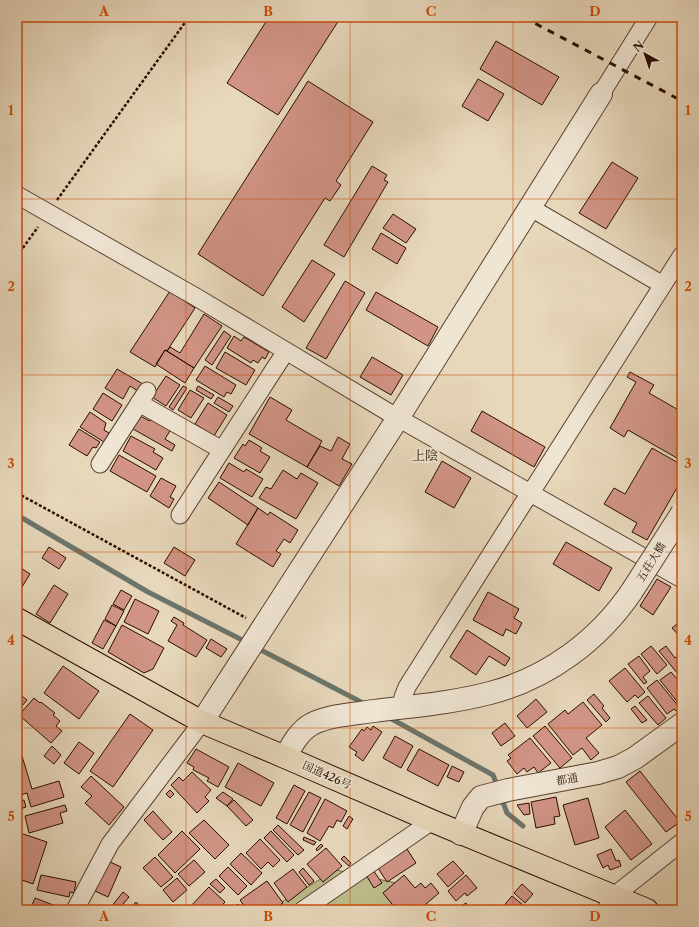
<svg xmlns="http://www.w3.org/2000/svg" width="699" height="927" viewBox="0 0 699 927" font-family="'Libre Caslon Text','Noto Serif JP',serif">
<rect width="100%" height="100%" fill="#e7d7bb"/>
<filter id="stains"><feTurbulence type="fractalNoise" baseFrequency=".005" numOctaves="4"/><feColorMatrix values="0 0 0 0 .2 0 0 0 0 .09 0 0 0 0 .02 0 0 0 .5 -.17"/></filter>
<radialGradient id="worn" r=".72"><stop offset=".6" stop-color="#630" stop-opacity="0"/><stop offset="1" stop-color="#630" stop-opacity=".3"/></radialGradient>
<path fill="#bdbc8b" stroke="#746446" d="M336,870L396,883L423,910H268Z"/>
<g fill="none" stroke-linecap="round" stroke-linejoin="round">
<path stroke="#6b756b" stroke-width="5" d="M17,515L148,592L248,643
M257,648L365,704
M388,717L493,775L498,788
M501,797L507,813L523,826"/>
</g>
<path fill="#d19486" stroke="#2a0d01" d="M269,17H341L278,115L227,83Z
M675,17H682V27Z
M496,41L559,77L542,105L480,69Z
M478,79L504,94L488,121L462,106Z
M308,81L373,122L336,181L341,185L330,201L325,198L263,296L198,254Z
M612,162L638,178L606,229L579,213Z
M372,166L387,175L384,180L388,182L344,257L324,245Z
M393,214L416,229L406,243L383,228Z
M381,233L406,248L397,264L372,249Z
M312,260L335,274L304,322L282,307Z
M345,281L365,293L326,359L306,348Z
M170,291L195,308L167,351L165,350L155,367L130,352Z
M376,292L438,327L428,346L366,310Z
M204,314L222,326L194,368L167,351L170,347L180,353Z
M224,331L231,336L212,365L205,360Z
M234,336L241,341L244,337L269,352L265,359L262,357L258,363L253,360L251,363L227,348Z
M165,350L194,368L185,383L156,364Z
M225,352L255,370L246,385L216,368Z
M372,357L403,375L391,395L360,377Z
M205,366L236,385L231,394L227,392L224,397L196,380Z
M117,369L143,384L138,391L130,386L123,399L105,388Z
M630,372L654,385L649,393L682,412V461L628,430L624,437L610,428L636,382L627,377Z
M166,376L180,385L166,406L152,397Z
M183,386L187,388L173,410L169,407Z
M198,386L214,395L211,399L196,390Z
M190,390L204,398L191,418L178,410Z
M103,393L122,405L112,421L93,409Z
M218,397L233,406L229,412L214,403Z
M270,397L292,410L286,420L322,441L307,467L249,434Z
M208,403L227,415L214,436L195,424Z
M482,411L545,447L534,467L471,431Z
M90,412L106,423L104,430L109,433L104,442L80,427Z
M140,416L150,421L152,417L171,429L165,439L175,445L172,451L133,429Z
M79,429L100,442L96,448L93,447L87,456L69,445Z
M131,436L155,449L153,452L163,458L156,470L123,451Z
M338,437L350,444L342,459L352,464L339,486L307,467L320,446L331,451Z
M249,440L262,448L260,451L270,457L260,473L234,458L243,444L245,446Z
M652,448L682,465V479L647,540L632,532L637,523L604,504L614,488L625,494Z
M119,455L156,476L147,492L110,471Z
M442,461L471,478L454,508L425,492Z
M229,463L244,472L246,469L263,479L252,497L220,478Z
M283,470L297,479L301,473L318,483L296,519L259,498L266,487L271,489Z
M161,478L176,486L170,497L174,499L169,508L150,496Z
M219,482L258,508L248,525L208,498Z
M258,508L268,515L270,512L298,530L290,543L284,539L276,551L281,554L273,567L236,544Z
M566,542L612,568L599,591L553,564Z
M49,547L66,558L59,569L42,558Z
M174,547L195,560L185,576L164,563Z
M18,566L30,574L17,595V568Z
M657,579L671,587L653,615L640,606Z
M54,585L68,594L50,623L36,614Z
M121,590L132,596L124,610L113,604Z
M488,592L519,609L514,618L522,623L516,634L506,629L503,636L473,620Z
M135,599L159,611L148,634L124,622Z
M112,605L124,611L116,626L105,619Z
M174,617L184,623L183,625L207,640L196,657L168,641L177,625L171,621Z
M104,620L116,626L103,649L92,643Z
M682,620V639L672,628Z
M122,625L164,648L153,669L144,673L108,652Z
M467,630L510,658L505,666L489,656L476,675L450,657Z
M211,639L227,649L221,657L206,648Z
M651,646L667,665L657,674L641,654Z
M666,646L675,658L681,653L682,655V679L659,651Z
M639,656L650,671L643,677L647,682L644,684L628,664Z
M63,666L99,691L79,719L44,693Z
M625,668L645,692L638,698L635,695L627,702L609,681Z
M671,672L682,685V702L679,704L660,680Z
M657,680L680,708L676,711L674,709L667,714L647,688Z
M18,693L27,700L17,712V694Z
M594,694L604,706L602,708L610,718L606,722L587,700Z
M648,696L666,718L658,725L639,703Z
M34,698L40,703L41,702L55,713L53,715L60,721L56,726L62,731L51,743L19,715Z
M536,699L547,712L527,728L517,716Z
M583,702L602,725L586,738L599,753L591,760L582,748L573,755L548,724L565,710L568,714Z
M635,706L647,720L642,723L631,709Z
M130,714L153,730L113,787L90,771Z
M505,723L515,736L501,746L492,733Z
M373,726L382,732L363,761L355,755L357,752L349,747L362,729L364,731L367,727L371,730Z
M545,726L572,758L560,768L533,736Z
M17,732L22,738L17,741Z
M395,736L413,746L401,768L383,758Z
M530,738L551,763L538,773L534,767L527,772L524,768L517,774L507,761L511,758L508,755Z
M79,742L94,753L79,774L64,763Z
M52,746L61,755L54,764L44,756Z
M196,749L229,767L218,787L207,781L209,778L193,770L194,767L187,763Z
M419,749L449,765L438,786L407,770Z
M22,756L32,789L59,781L64,797L31,807L27,793L17,796V757Z
M238,763L274,783L261,806L225,787Z
M452,766L464,772L459,782L447,777Z
M640,771L680,822L666,832L626,782Z
M192,772L211,790L205,797L209,801L197,813L171,785L179,777L183,781Z
M91,776L124,807L109,825L85,803L92,796L81,787Z
M294,785L305,791L287,824L276,818Z
M170,790L174,794L170,798L166,794Z
M223,792L233,799L227,806L216,798Z
M309,792L321,798L303,832L290,825Z
M556,797L560,816L554,817L555,824L536,828L531,802Z
M588,798L599,838L575,845L563,805Z
M325,799L347,811L341,822L337,820L333,828L329,826L320,841L307,833Z
M24,800L26,807L17,810V802Z
M234,800L253,820L246,826L227,806Z
M529,803L530,814L524,815L517,805Z
M65,805L67,811L60,813L63,823L29,833L25,816Z
M625,810L652,844L631,860L605,827Z
M153,811L172,832L163,840L144,820Z
M349,816L353,819L347,829L343,826Z
M204,820L229,845L215,859L189,833Z
M278,825L304,850L298,855L273,830Z
M182,831L200,849L175,873L158,855Z
M271,831L294,855L287,862L264,838Z
M17,832L47,842L33,884L22,880L21,884L17,883Z
M304,837L316,842L314,845L303,840Z
M260,839L280,860L273,867L268,862L261,869L246,853Z
M321,844L323,846L317,851L316,849Z
M326,848L342,866L323,882L307,864Z
M407,849L416,863L387,882L378,868Z
M611,849L616,861L619,860L621,866L610,870L608,865L603,868L597,855Z
M241,853L262,873L251,885L230,864Z
M344,856L351,863L349,866L341,859Z
M155,857L173,877L161,887L143,868Z
M194,860L205,872L189,886L178,874Z
M108,861L121,867L108,897L95,891Z
M453,861L464,873L448,887L437,874Z
M228,867L247,886L238,895L219,876Z
M303,868L314,881L309,885L299,872Z
M293,869L307,887L288,902L274,883Z
M373,870L382,883L374,888L366,875Z
M41,875L76,882L74,893L70,892L69,897L37,890Z
M404,875L415,888L421,883L425,888L431,883L439,893L419,910H395L396,909L383,893Z
M466,875L477,888L467,896L465,893L456,901L448,891Z
M177,878L187,890L173,902L163,890Z
M216,879L225,888L220,893L210,884Z
M267,881L283,903L273,910H247L240,900Z
M522,884L533,894L525,903L514,893Z
M209,887L225,902L218,910H187Z
M123,892L129,897L118,910H115L111,907Z
M512,896L523,905L519,910H500Z
M35,898L66,910H30Z
M136,902L139,905L134,910H129Z
M466,903L468,906L463,910H455Z
M238,904L242,910H230Z
M431,905L435,910H425Z"/>
<g fill="none" stroke-linecap="round" stroke-linejoin="round">
<defs>
<path id="minor" d="M601,94L649,17
M17,195L196,297L398,418L682,579
M531,208L663,285
M139,403L222,450
M100,464L147,391
M180,515L286,351
M665,569L682,543
M404,707L403,697L407,687L524,502L530,494L682,255
M614,896L682,842
M75,910L110,844L202,722
M303,910L432,821"/>
<path id="tertiary" d="M202,722L398,418L601,94
M285,757C292,745 299,731 312,724C330,715 354,714 374,711C413,706 452,703 490,693C548,678 599,640 632,591
M461,834L473,807L481,797L508,790L598,773L618,767L635,758L682,724
M609,910L614,896"/>
<path id="trunk" d="M17,619L202,722L285,757L432,821L647,910"/>
</defs>
<use href="#minor" stroke="#594030" stroke-width="19"/>
<use href="#tertiary" stroke="#594030" stroke-width="24"/>
<use href="#trunk" stroke="#2a0d01" stroke-width="24"/>
<path stroke="#2a0d01" stroke-width="2.5" stroke-dasharray="3 2" stroke-linecap="butt" d="M57,200L189,17
M17,256L38,227
M17,493L246,618"/>
<use href="#minor" stroke="#efe5d3" stroke-width="17"/>
<use href="#tertiary" stroke="#efe5d3" stroke-width="22"/>
<use href="#trunk" stroke="#e7d7bb" stroke-width="22"/>
<path stroke="#2a0d01" stroke-width="3" stroke-dasharray="7 7" stroke-linecap="butt" d="M523,17L682,101"/>
<defs>
<path id="tertiary-bridge" d="M632,591L682,513"/>
</defs>
<use href="#tertiary-bridge" stroke="#594030" stroke-width="24" stroke-linecap="butt"/>
<use href="#tertiary-bridge" stroke="#efe5d3" stroke-width="22"/>
</g>
<path fill="none" stroke="#cc4e0a" stroke-width="1" stroke-opacity="0.55" d="M186,17V910M350,17V910M513,17V910M17,199H682M17,375H682M17,552H682M17,728H682"/>
<g text-anchor="middle" dominant-baseline="central" stroke-width="4" stroke-linejoin="round" paint-order="stroke">
<g font-size="11" fill="#2a0d01" stroke="#efe5d3">
<text transform="translate(651 562) rotate(-58)">五荘大橋</text>
<text transform="translate(327 775) rotate(24)">国道426号</text>
<text transform="translate(567 779) rotate(-11)">都通</text>
</g>
<g font-size="13" fill="#2a0d01" stroke="#efe5d3">
<text x="425" y="455">上陰</text>
</g>
</g>
<rect width="699" height="927" fill="none" stroke="#e7d7bb" stroke-width="44"/>
<g transform="translate(645 54) rotate(320)" stroke="#efe5d3" stroke-width="3" paint-order="stroke">
<path d="M0-3L7 15L0 10L-7 15Z" fill="#2a0d01"/>
<text y="-6" font-size="11" font-weight="bold" text-anchor="middle" fill="#2a0d01">N</text>
</g>
<rect x="22" y="22" width="655" height="883" fill="none" stroke="#cc4e0a" stroke-width="1.5"/>
<g font-size="13" text-anchor="middle" font-weight="bold" fill="#cc4e0a">
<text x="104" y="16">A</text>
<text x="268" y="16">B</text>
<text x="431" y="16">C</text>
<text x="595" y="16">D</text>
<text x="11" y="115">1</text>
<text x="688" y="115">1</text>
<text x="11" y="291">2</text>
<text x="688" y="291">2</text>
<text x="11" y="468">3</text>
<text x="688" y="468">3</text>
<text x="11" y="645">4</text>
<text x="688" y="645">4</text>
<text x="11" y="821">5</text>
<text x="688" y="821">5</text>
<text x="104" y="921">A</text>
<text x="268" y="921">B</text>
<text x="431" y="921">C</text>
<text x="595" y="921">D</text>
</g>
<rect width="100%" height="100%" filter="url(#stains)"/>
<rect width="100%" height="100%" fill="url(#worn)"/>
</svg>
